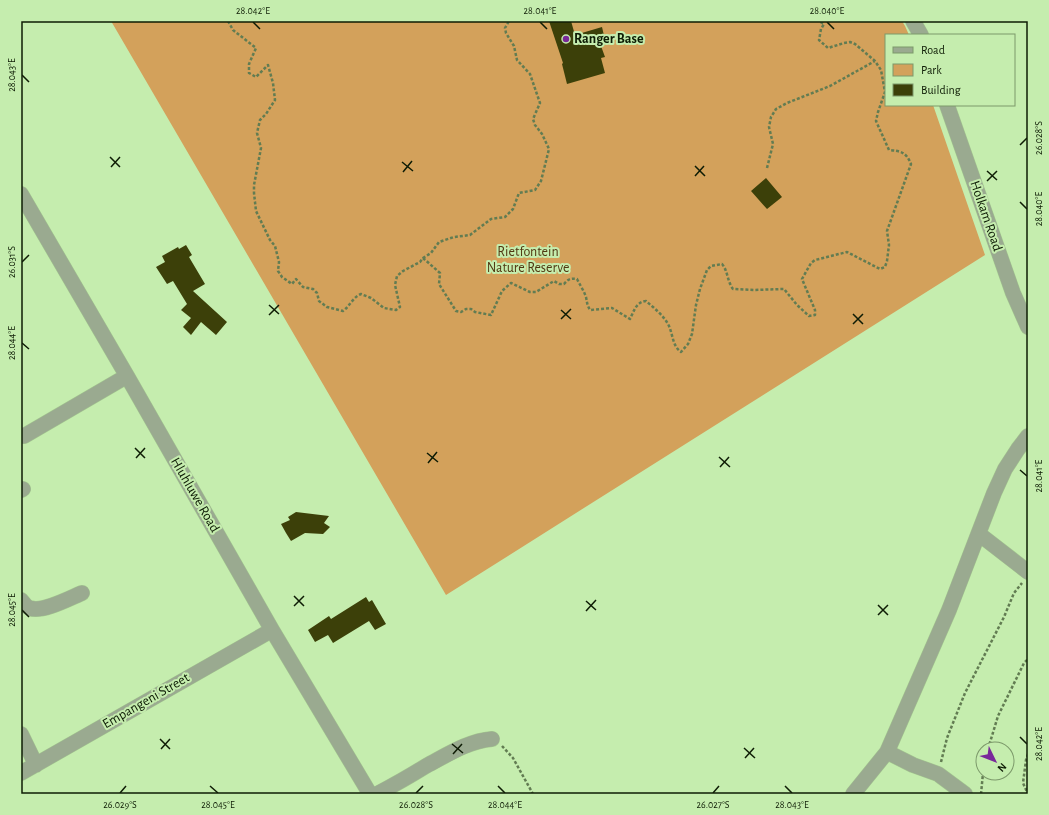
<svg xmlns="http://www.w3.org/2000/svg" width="1049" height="815" viewBox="0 0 1049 815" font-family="'Alegreya Sans',sans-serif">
<rect width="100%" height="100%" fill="#c5edae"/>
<path fill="#d3a15b" d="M111,21H902L905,26L909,35H886V105H933L985,255L446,595Z"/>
<path fill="#3c4009" d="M549,21H571L575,35L602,27L606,44L601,46L605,57L601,58L605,73L567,84L562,64L563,63Z
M766,178L782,197L767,209L751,191Z
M186,245L192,255L189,257L205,284L193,291L227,322L216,335L201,322L191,335L183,327L191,318L181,310L187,304L173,281L167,284L156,267L165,262L162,256L178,247L179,249Z
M296,512L329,516L324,523L330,527L323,534L305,533L291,541L286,533L281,524L290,520L288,517Z
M366,597L369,602L372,600L386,624L375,630L369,621L333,643L328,635L315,642L308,630L329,616L331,619Z"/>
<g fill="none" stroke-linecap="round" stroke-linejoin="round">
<defs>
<path id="minor" d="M913,21L921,35
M947,105L1013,293L1028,327
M21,194L127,376L272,630L370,794
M24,436L127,376
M21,490L23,489
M979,534L1028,572
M21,600C24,603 26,607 30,608C42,613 70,598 82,593
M21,734L36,765
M887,752L913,765L938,774L965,794
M21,773L272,630
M377,794C394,785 410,776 426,766C447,755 468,741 492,739
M853,794L887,752L949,610L994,493L1005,469L1018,449L1028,436"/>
</defs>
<use href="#minor" stroke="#a4c790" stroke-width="16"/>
<path stroke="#627c52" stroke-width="2.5" stroke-dasharray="3 2" stroke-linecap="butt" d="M228,21L233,30L256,48L249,64V73L256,77L268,65L273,83L275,100L266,114L260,120L257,133L261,148L254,185V193L256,211L270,240L275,246L279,262L278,271L282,277L292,284L296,279L303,287L313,289L317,293L319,301L327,307L343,311C350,306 353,297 361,294L371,298L384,308L396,310L400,307L395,285L397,276L403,271L420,262L423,258L431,253L439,242L454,237L470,235L491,219L505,217L513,209L519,193L535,190L541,181L549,149L542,134L535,125L533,119L540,103L530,74L517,60L514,46L506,33L505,28L509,21
M767,168L773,144L769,127L771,117L776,109L787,103L830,86L875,61
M423,258L440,273L439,284L456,311L461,312L466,309H471L475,312L491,315L502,291L511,283L530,292H536L554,281L559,284H564C568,279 571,278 577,279C580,285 584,291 586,297C587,302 587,305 590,310L612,308L630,319C634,311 636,302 646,301C654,308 663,315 668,324C673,333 672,346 681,352L688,344L692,334L696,305L700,289L707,270L711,266L722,264C728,271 727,281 733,289L754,290L784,289L797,305L809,316L815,315V310L802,279L811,263L815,260L847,252L880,269L885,267L887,261L889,245L887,231L911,164C906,152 901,151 889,150L876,121L878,112L885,92L881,70L875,61L855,44L850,42L844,43L828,48L819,40L821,29L824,24L819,21
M502,746L513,758L533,794
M988,749L998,716L1024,663L1028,659
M1028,754L1026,760L1023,783L1028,794
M941,762L947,738L965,693L1004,617L1014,593L1022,583
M981,794L983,773"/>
<use href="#minor" stroke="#9aaa90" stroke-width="15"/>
</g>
<path fill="none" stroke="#0e1c05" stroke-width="1.5" d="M253,22L260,29M540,22L547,29M827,22L834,29M22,75L29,82M1020,145L1027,138M110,157L120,167M402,162L413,171M695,166L705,176M111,167L120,157M987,171L997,180M403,172L412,161M695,176L704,166M987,181L997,171M1020,202L1027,209M22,262L29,255M269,305L279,314M561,310L571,319M853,314L863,324M269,315L279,305M561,319L571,309M853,324L863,314M22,343L29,349M135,448L145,458M427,453L438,462M719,457L730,467M136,458L145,448M428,463L437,452M720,467L729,457M1020,470L1027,476M294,596L304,606M586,601L596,610M878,605L888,615M294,606L304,596M22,610L29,617M586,611L596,600M878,615L888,605M1020,737L1027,744M160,739L170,749M452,744L463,753M744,748L755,758M161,749L170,739M453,754L462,744M745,758L754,748M210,786L218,793M498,786L505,793M785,786L792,793M120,793L126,786M416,793L423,786M713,793L719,786"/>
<circle fill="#79299a" stroke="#c5edae" stroke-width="1.5" cx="566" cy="39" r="4"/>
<g text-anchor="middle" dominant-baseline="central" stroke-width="4" stroke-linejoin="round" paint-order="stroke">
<g font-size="14" font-weight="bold" fill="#0e1c05" stroke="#c5edae" text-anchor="start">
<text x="574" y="39">Ranger Base</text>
</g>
<g font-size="14" fill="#0e1c05" stroke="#c5edae">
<text transform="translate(986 216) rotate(71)">Holkam Road</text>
<text transform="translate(195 495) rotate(60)">Hluhluwe Road</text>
<text transform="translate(146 701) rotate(-30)">Empangeni Street</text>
</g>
<g font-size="14" fill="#503712" stroke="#c5edae">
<text x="528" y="252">Rietfontein<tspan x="528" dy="16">Nature Reserve</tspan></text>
</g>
</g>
<rect width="1049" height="815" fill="none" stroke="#c5edae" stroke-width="44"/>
<rect x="885" y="34" width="130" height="72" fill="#c5edae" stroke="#7c996a"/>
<rect x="893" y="47" width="20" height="6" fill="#9aaa90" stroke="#7c996a"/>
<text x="921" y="54" font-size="12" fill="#0e1c05">Road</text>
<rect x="893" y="64" width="20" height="12" fill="#d3a15b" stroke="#7c996a"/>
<text x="921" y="74" font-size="12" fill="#0e1c05">Park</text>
<rect x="893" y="84" width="20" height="12" fill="#3c4009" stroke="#7c996a"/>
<text x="921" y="94" font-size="12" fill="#0e1c05">Building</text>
<g transform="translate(995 761) rotate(133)"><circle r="19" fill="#c5edae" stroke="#7c996a"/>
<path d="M0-3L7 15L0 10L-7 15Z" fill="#79299a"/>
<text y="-6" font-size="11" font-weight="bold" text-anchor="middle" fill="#0e1c05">N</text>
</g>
<rect x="22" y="22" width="1005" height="771" fill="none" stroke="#0e1c05" stroke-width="1.5"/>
<g font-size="10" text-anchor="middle" fill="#0e1c05">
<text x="253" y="14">28.042°E</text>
<text x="540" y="14">28.041°E</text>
<text x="827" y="14">28.040°E</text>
<text transform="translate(11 75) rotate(-90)" y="4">28.043°E</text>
<text transform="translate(1038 138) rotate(-90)" y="4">26.028°S</text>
<text transform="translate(1038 209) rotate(-90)" y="4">28.040°E</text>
<text transform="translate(11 262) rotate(-90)" y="4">26.031°S</text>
<text transform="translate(11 343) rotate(-90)" y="4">28.044°E</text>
<text transform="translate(1038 476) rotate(-90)" y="4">28.041°E</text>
<text transform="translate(11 610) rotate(-90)" y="4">28.045°E</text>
<text transform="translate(1038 744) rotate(-90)" y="4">28.042°E</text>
<text x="120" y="808">26.029°S</text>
<text x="218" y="808">28.045°E</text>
<text x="416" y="808">26.028°S</text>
<text x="505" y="808">28.044°E</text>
<text x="713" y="808">26.027°S</text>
<text x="792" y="808">28.043°E</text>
</g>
</svg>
